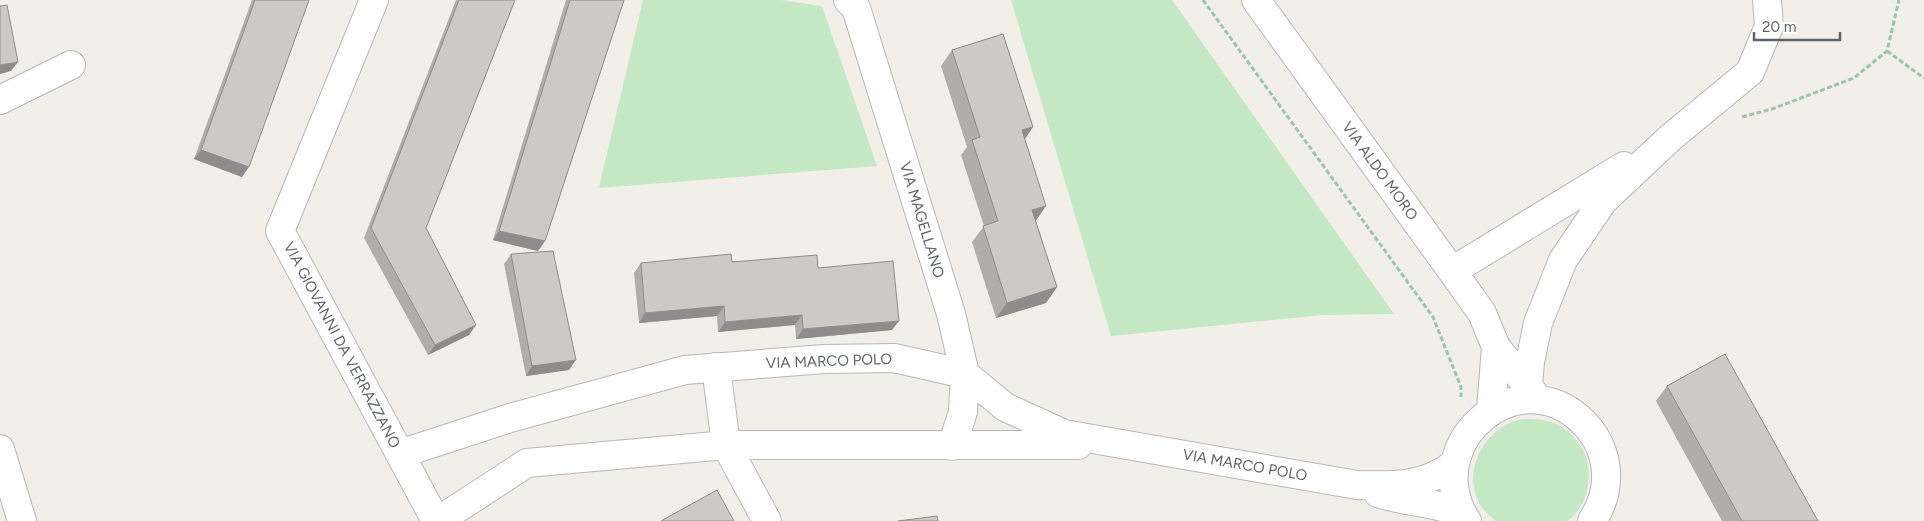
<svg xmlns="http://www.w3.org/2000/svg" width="1924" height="521" viewBox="0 0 1924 521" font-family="Figtree,sans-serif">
<rect width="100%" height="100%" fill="#f1efe8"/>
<path fill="#c5e8c5" d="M643,0H781L822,6L877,166L599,188Z
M1011,0H1172L1394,314L1323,315L1111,336Z
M1523,419C1536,419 1549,419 1560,426C1570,432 1579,442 1584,452C1594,474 1588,507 1567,521H1495C1492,517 1487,514 1484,510C1462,482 1476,442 1505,425C1510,422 1517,420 1523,419Z"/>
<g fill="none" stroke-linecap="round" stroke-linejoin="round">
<defs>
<path id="minor" d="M374,0L280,231L436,521
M848,0L856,8L951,314L965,374L963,412L952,446
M1256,0L1452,271L1482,313L1496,347L1539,400
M0,100L71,65
M1452,271L1624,166
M716,367L726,445L767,521
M1528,385L1530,362L1538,323L1563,260L1603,201L1670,138L1750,72L1769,26L1767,0
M1491,410L1496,347
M0,449L22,521
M403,457L412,450L510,418L685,370L824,359L894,358L965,374L1005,407L1064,434L1357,485C1393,486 1425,487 1454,464
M1378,493C1407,503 1436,501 1463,515
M438,521L527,463L726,445H1078
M1467,521C1454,503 1450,477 1457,456C1462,439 1471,427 1485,416C1552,363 1641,447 1592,521"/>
</defs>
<use href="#minor" stroke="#b5b8bc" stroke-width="30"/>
<path stroke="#9cc7a9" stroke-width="3" stroke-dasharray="5 2.5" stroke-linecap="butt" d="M1203,0L1433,317L1461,387V397
M1887,51L1924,78
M1742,117L1772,109L1854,78L1887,51L1899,0"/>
<use href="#minor" stroke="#fff" stroke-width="28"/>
</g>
<path fill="#afaea9" d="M252,0H309L242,177L194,159Z
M456,0H515L426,228L476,325L469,335L428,355L364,238Z
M566,0H624L545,241L538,251L493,240Z
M952,50L1033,127L1025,139L1036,221L1057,287L1046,303L996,318L972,242L984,226L961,155L967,147L941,66Z
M511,254L569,370L526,376L504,264Z
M732,262L818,268L892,330L796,339L795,325L718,332L717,316L639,323L634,273L641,263Z
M1667,386L1818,521H1722L1656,401Z"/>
<path fill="#8f8d8a" d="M18,62L11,71L0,74V65Z
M1033,127L1022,143V130Z
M201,150L249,167L242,177L194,159Z
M1046,206L1035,222L1032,210Z
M499,231L545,241L538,251L493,240Z
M1057,287L1046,303L996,318L1007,303Z
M724,306L717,316L639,323L645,313Z
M802,315L795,325L718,332L725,322Z
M899,321L892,330L796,339L803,329Z
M476,325L469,335L428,355L435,345Z
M576,360L569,370L526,376L532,366Z"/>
<path fill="#cccac5" stroke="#8f8d8a" d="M255,0H309L249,167L201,150Z
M459,0H515L426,228L476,325L435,345L371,228Z
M570,0H624L545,241L499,231Z
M7,5L18,62L0,65V6Z
M1003,34L1033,127L1022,130L1046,206L1032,210L1057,287L1007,303L983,226L998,221L972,140L980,137L952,50Z
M553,251L576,360L532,366L511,254Z
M731,254L732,262L817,255L818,268L893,261L899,321L803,329L802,315L725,322L724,306L645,313L641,263Z
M1725,354L1818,521H1742L1667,386Z
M717,490L734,521H661Z
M937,516L938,521H898Z"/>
<g text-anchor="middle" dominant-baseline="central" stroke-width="4" stroke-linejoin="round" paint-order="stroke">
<g font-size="15" fill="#5f6368" stroke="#fff">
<text transform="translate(1380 171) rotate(54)">VIA ALDO MORO</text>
<text transform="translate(922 220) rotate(73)">VIA MAGELLANO</text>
<text transform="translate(342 345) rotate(62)">VIA GIOVANNI DA VERRAZZANO</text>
<text transform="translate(829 361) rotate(-2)">VIA MARCO POLO</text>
<text transform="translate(1245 465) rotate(10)">VIA MARCO POLO</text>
</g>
</g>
<path d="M1754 32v8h86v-8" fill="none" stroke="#5f6368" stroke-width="2.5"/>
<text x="1762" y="32" font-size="15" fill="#5f6368" stroke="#ffffff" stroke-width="4" paint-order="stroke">20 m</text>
</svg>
